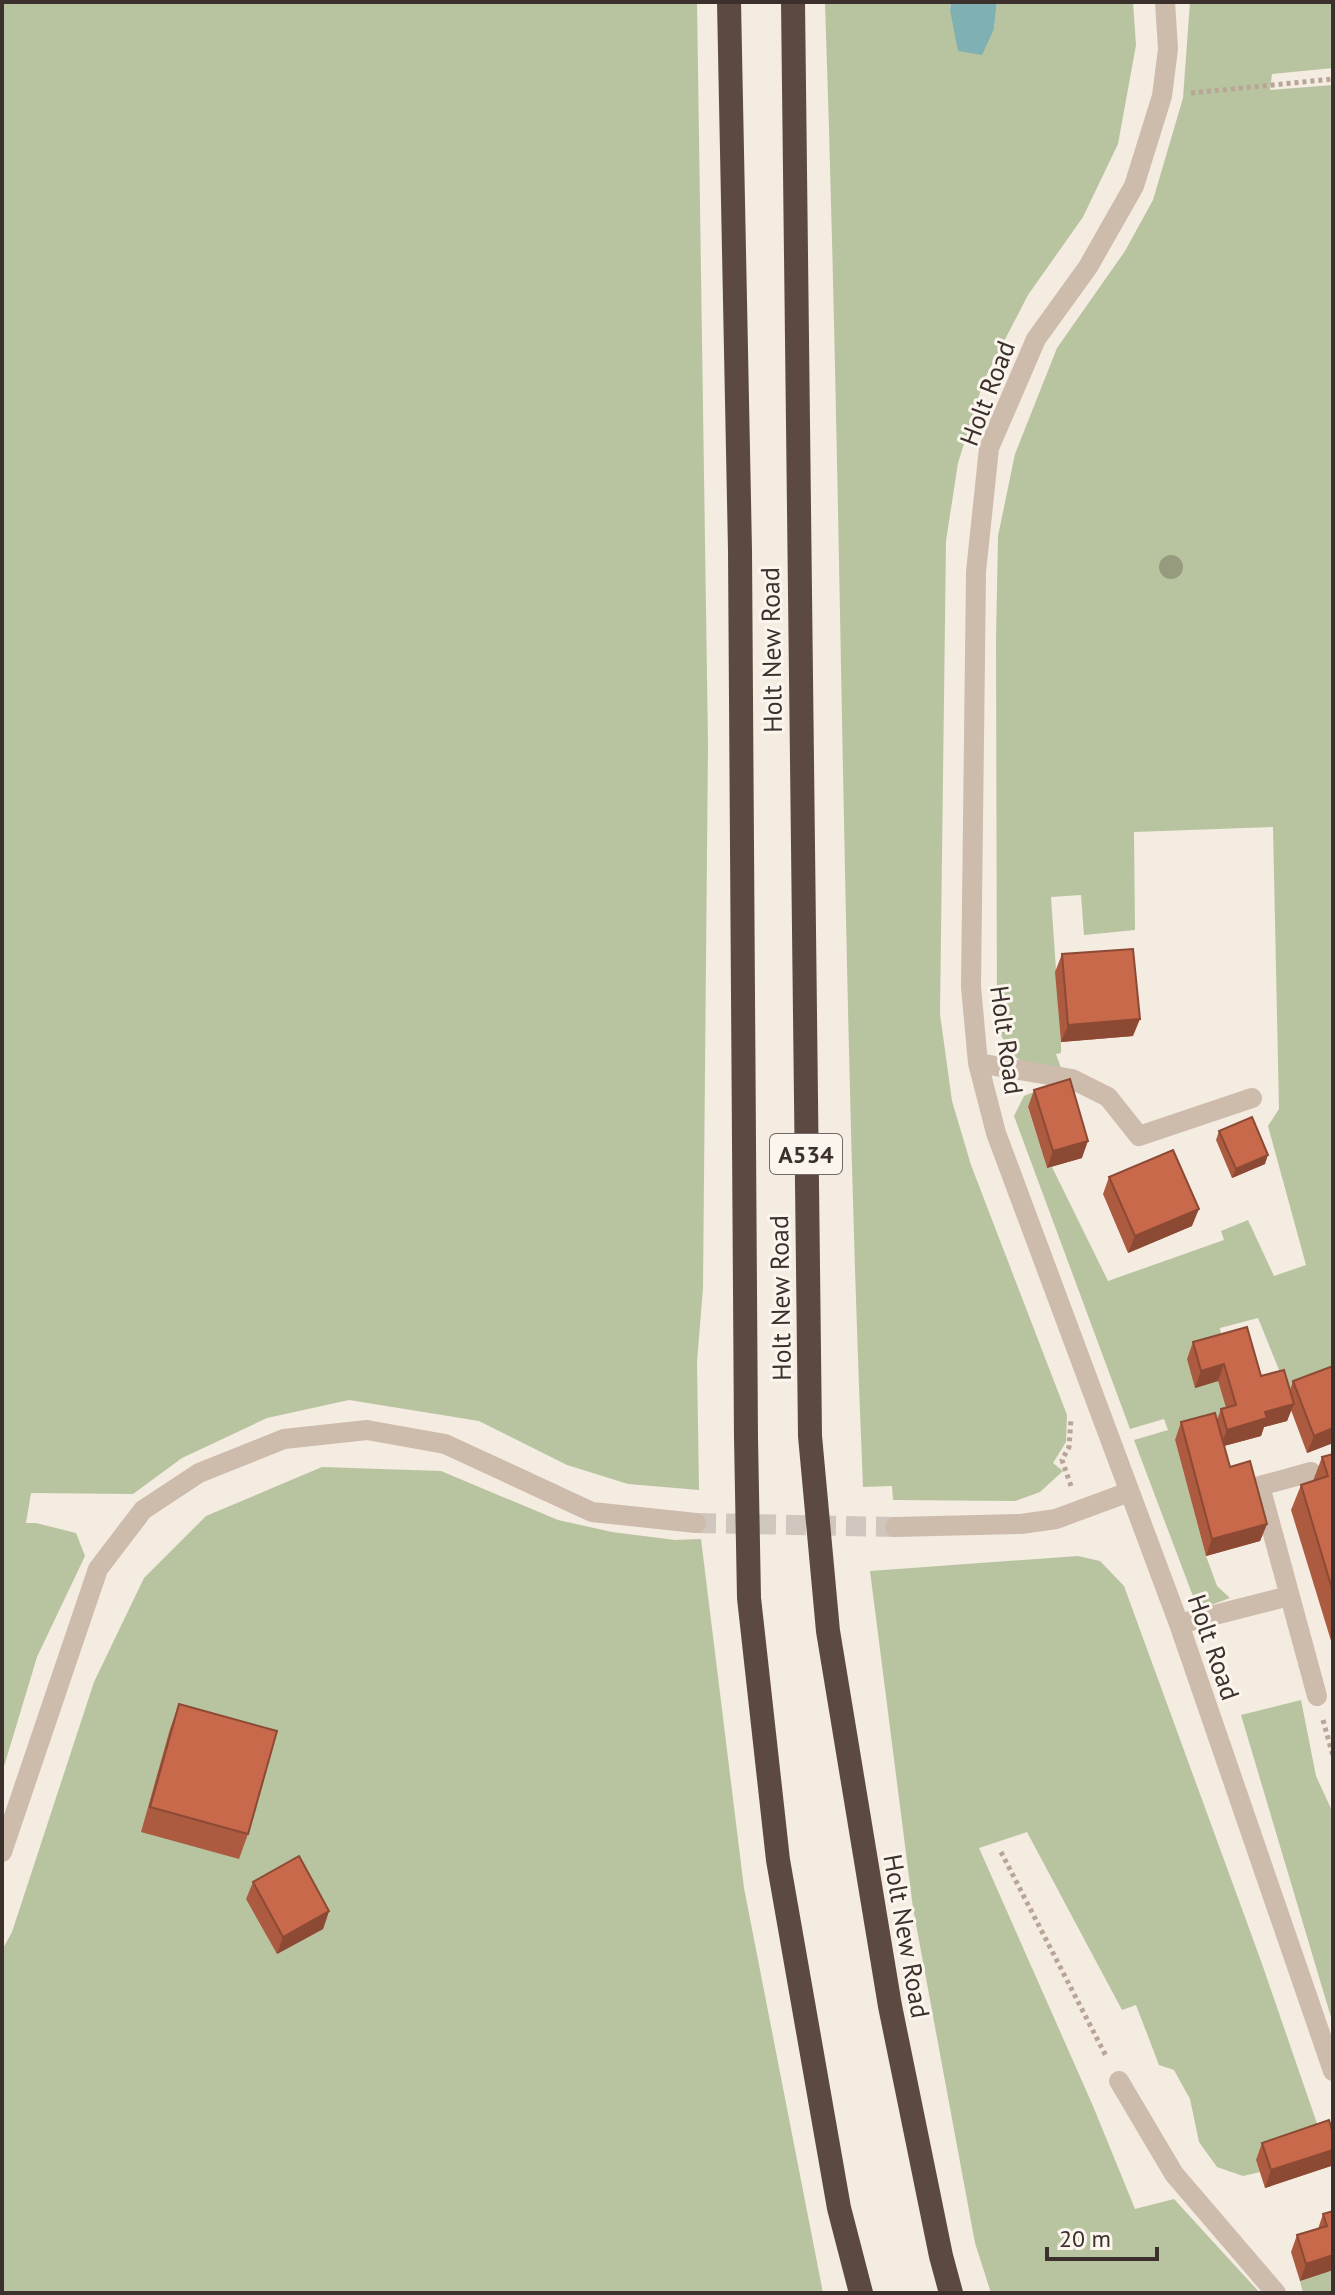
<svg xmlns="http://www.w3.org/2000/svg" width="1335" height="2295" viewBox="0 0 1335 2295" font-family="'PT Sans',sans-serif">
<rect width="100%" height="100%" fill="#f4ebe1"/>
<path fill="#b8c4a0" d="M2,2H697L708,744L703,1288L697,1362L699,1490L628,1484L567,1465L479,1421L349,1400L267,1418L182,1458L133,1494L31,1493L26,1523H36L76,1533L85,1556L37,1657L2,1773Z
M825,2H951L950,10L994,29L997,2H1133L1136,45L1118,144L1083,217L1028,295L984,380L958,463L946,541L940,1014L952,1101L971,1165L1067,1415L1066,1442L1053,1463L1063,1471L1040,1492L1015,1501L893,1500L892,1486L863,1487C842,992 842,497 825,2Z
M1190,2H1333V68L1272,74L1270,90L1333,85V1388L1290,1397L1258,1318L1220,1328L1223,1349L1218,1381L1230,1422L1175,1440L1206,1556L1217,1586L1230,1598L1211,1605L1198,1604L1194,1599L1134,1440L1168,1430L1164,1419L1130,1429L1014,1116L1024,1096L1044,1088L1028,1108L1047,1168L1052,1167L1108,1281L1224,1240L1221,1231L1248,1220L1274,1276L1306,1265L1268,1126L1279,1109L1273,827L1134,832L1135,930L1084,935L1081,895L1051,897L1061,1042V1053L1056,1054L1061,1068C1022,1065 1011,1064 997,1024L996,639L998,536L1015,454L1057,348L1125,251L1153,200L1183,98Z
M322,1467L441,1471L558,1520L612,1532L675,1540L701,1539L744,1888L823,2293H2V1950L12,1932L94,1682L144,1578L206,1516Z
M1078,1556L1100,1561L1124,1586L1261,1961L1322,2138L1256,2160L1260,2172L1243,2176L1217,2167L1199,2142L1190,2099L1174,2070L1159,2065L1136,2005L1122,2010L1027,1832L979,1848L1093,2106L1135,2209L1174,2199L1260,2293H991L975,2243L913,1908L870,1571Z
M1301,1700L1316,1776L1333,1813V2024L1241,1715Z
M1333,2270V2293H1303L1300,2281Z"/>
<path fill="#7fb0b2" d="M951,2H997L994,29L982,55L958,51L950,10Z"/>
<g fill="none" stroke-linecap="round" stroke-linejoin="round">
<path stroke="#cfc6bd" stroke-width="20" stroke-dasharray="20 10" stroke-linecap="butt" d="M696,1523L895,1527"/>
<path stroke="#b9a596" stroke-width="5" stroke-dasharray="4 4" stroke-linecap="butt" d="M1191,93L1333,79
M1071,1486L1062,1460L1069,1447L1071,1419
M1323,1720L1333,1756
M1001,1852L1107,2058"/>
<path stroke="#cdbbac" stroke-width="20" d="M1165,2L1168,49L1162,96L1134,186L1088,267L1036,339L989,448L976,572L971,987L978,1063L996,1133L1179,1624L1333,2071
M978,1063L1072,1079L1108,1097L1139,1136L1252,1098
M1311,1472L1260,1486L1317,1696
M895,1527L1021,1524L1056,1519L1129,1492
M1179,1624L1289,1596
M2,1852L98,1569L143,1510L199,1473L284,1439L367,1430L445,1444L592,1512L696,1523
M1119,2081L1174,2174L1276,2293"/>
<path stroke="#5c4a42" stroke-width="24" d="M729,2L740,550L746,1438L749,1598L778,1860L839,2208L861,2293
M793,2L810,1436L828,1631L890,2006L941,2256L951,2293"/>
</g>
<circle fill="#969b7f" cx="1171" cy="567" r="12"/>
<path fill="#ac5a40" d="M1062,954L1133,1036L1061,1042L1055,972Z
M1034,1090L1082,1158L1047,1168L1028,1107Z
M1219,1131L1265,1164L1232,1178L1216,1140Z
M1109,1177L1192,1226L1128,1253L1103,1194Z
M1193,1342L1290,1390L1293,1381L1333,1366V1443L1307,1453L1291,1410L1287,1421L1264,1427L1261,1436L1224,1446L1230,1467L1267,1524L1260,1541L1206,1556L1175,1440L1181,1422L1217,1420L1221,1409L1226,1408L1218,1381L1195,1388L1187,1359Z
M1333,1454V1644H1332L1291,1510L1301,1485L1313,1481L1322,1457Z
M179,1704L248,1834L239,1859L141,1832L170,1729Z
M253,1882L329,1911L323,1929L277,1954L246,1899Z
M1262,2143L1331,2166L1265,2188L1256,2160Z
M1333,2211V2270L1300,2281L1291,2252L1297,2235L1318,2229L1323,2214Z"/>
<path fill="#8c4a34" d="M1140,1019L1133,1036L1061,1042L1068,1025Z
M1088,1141L1082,1158L1047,1168L1053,1151Z
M1268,1155L1265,1164L1232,1178L1236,1169Z
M1199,1209L1192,1226L1128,1253L1135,1236Z
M1224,1364L1218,1381L1195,1388L1201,1371Z
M1294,1404L1287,1421L1264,1427L1261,1436L1220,1447L1227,1430L1265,1412Z
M1333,1428V1443L1307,1453L1314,1436Z
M1267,1524L1260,1541L1206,1556L1212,1539Z
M329,1911L323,1929L277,1954L283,1937Z
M1333,2150V2161L1331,2166L1265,2188L1271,2170Z
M1333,2255V2270L1300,2281L1306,2264Z"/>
<path fill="#c8694b" stroke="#8c4a34" stroke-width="2" d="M1133,949L1140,1019L1068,1025L1062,954Z
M1070,1079L1088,1141L1053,1151L1034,1090Z
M1252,1117L1268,1155L1236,1169L1219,1131Z
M1173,1150L1199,1209L1135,1236L1109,1177Z
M1247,1327L1261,1376L1284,1370L1294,1404L1265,1412L1267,1418L1227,1430L1221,1409L1236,1405L1224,1364L1201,1371L1193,1342Z
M1333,1366V1428L1314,1436L1293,1381Z
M1215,1413L1230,1467L1250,1461L1267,1524L1212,1539L1181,1422Z
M1333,1454V1592L1301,1485L1328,1476L1322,1457Z
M179,1704L277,1731L248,1834L150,1807Z
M299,1856L329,1911L283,1937L253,1882Z
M1329,2120L1333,2134V2150L1271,2170L1262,2143Z
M1333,2211V2255L1306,2264L1297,2235L1327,2226L1323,2214Z"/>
<g text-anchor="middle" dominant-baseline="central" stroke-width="6" stroke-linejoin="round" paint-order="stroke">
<rect fill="#fbf5ee" stroke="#756b66" stroke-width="2" x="770" y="1134" width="72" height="40" rx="6"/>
<g font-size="24" font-weight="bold" fill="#3b302b">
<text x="806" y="1154">A534</text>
</g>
<g font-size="26" fill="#3b302b" stroke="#fbf5ee">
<text transform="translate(987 393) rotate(-69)">Holt Road</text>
<text transform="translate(771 650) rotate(-91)">Holt New Road</text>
<text transform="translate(1007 1040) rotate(82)">Holt Road</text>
<text transform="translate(780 1298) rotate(-91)">Holt New Road</text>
<text transform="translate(1214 1647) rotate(71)">Holt Road</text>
<text transform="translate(907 1936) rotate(80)">Holt New Road</text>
</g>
</g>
<rect width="1335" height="2295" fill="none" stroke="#3b302b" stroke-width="8"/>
<path d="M1047 2247v12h110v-12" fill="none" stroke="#3b302b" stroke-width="4"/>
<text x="1059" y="2247" font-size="24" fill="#3b302b" stroke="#fbf5ee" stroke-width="6" paint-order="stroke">20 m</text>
</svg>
